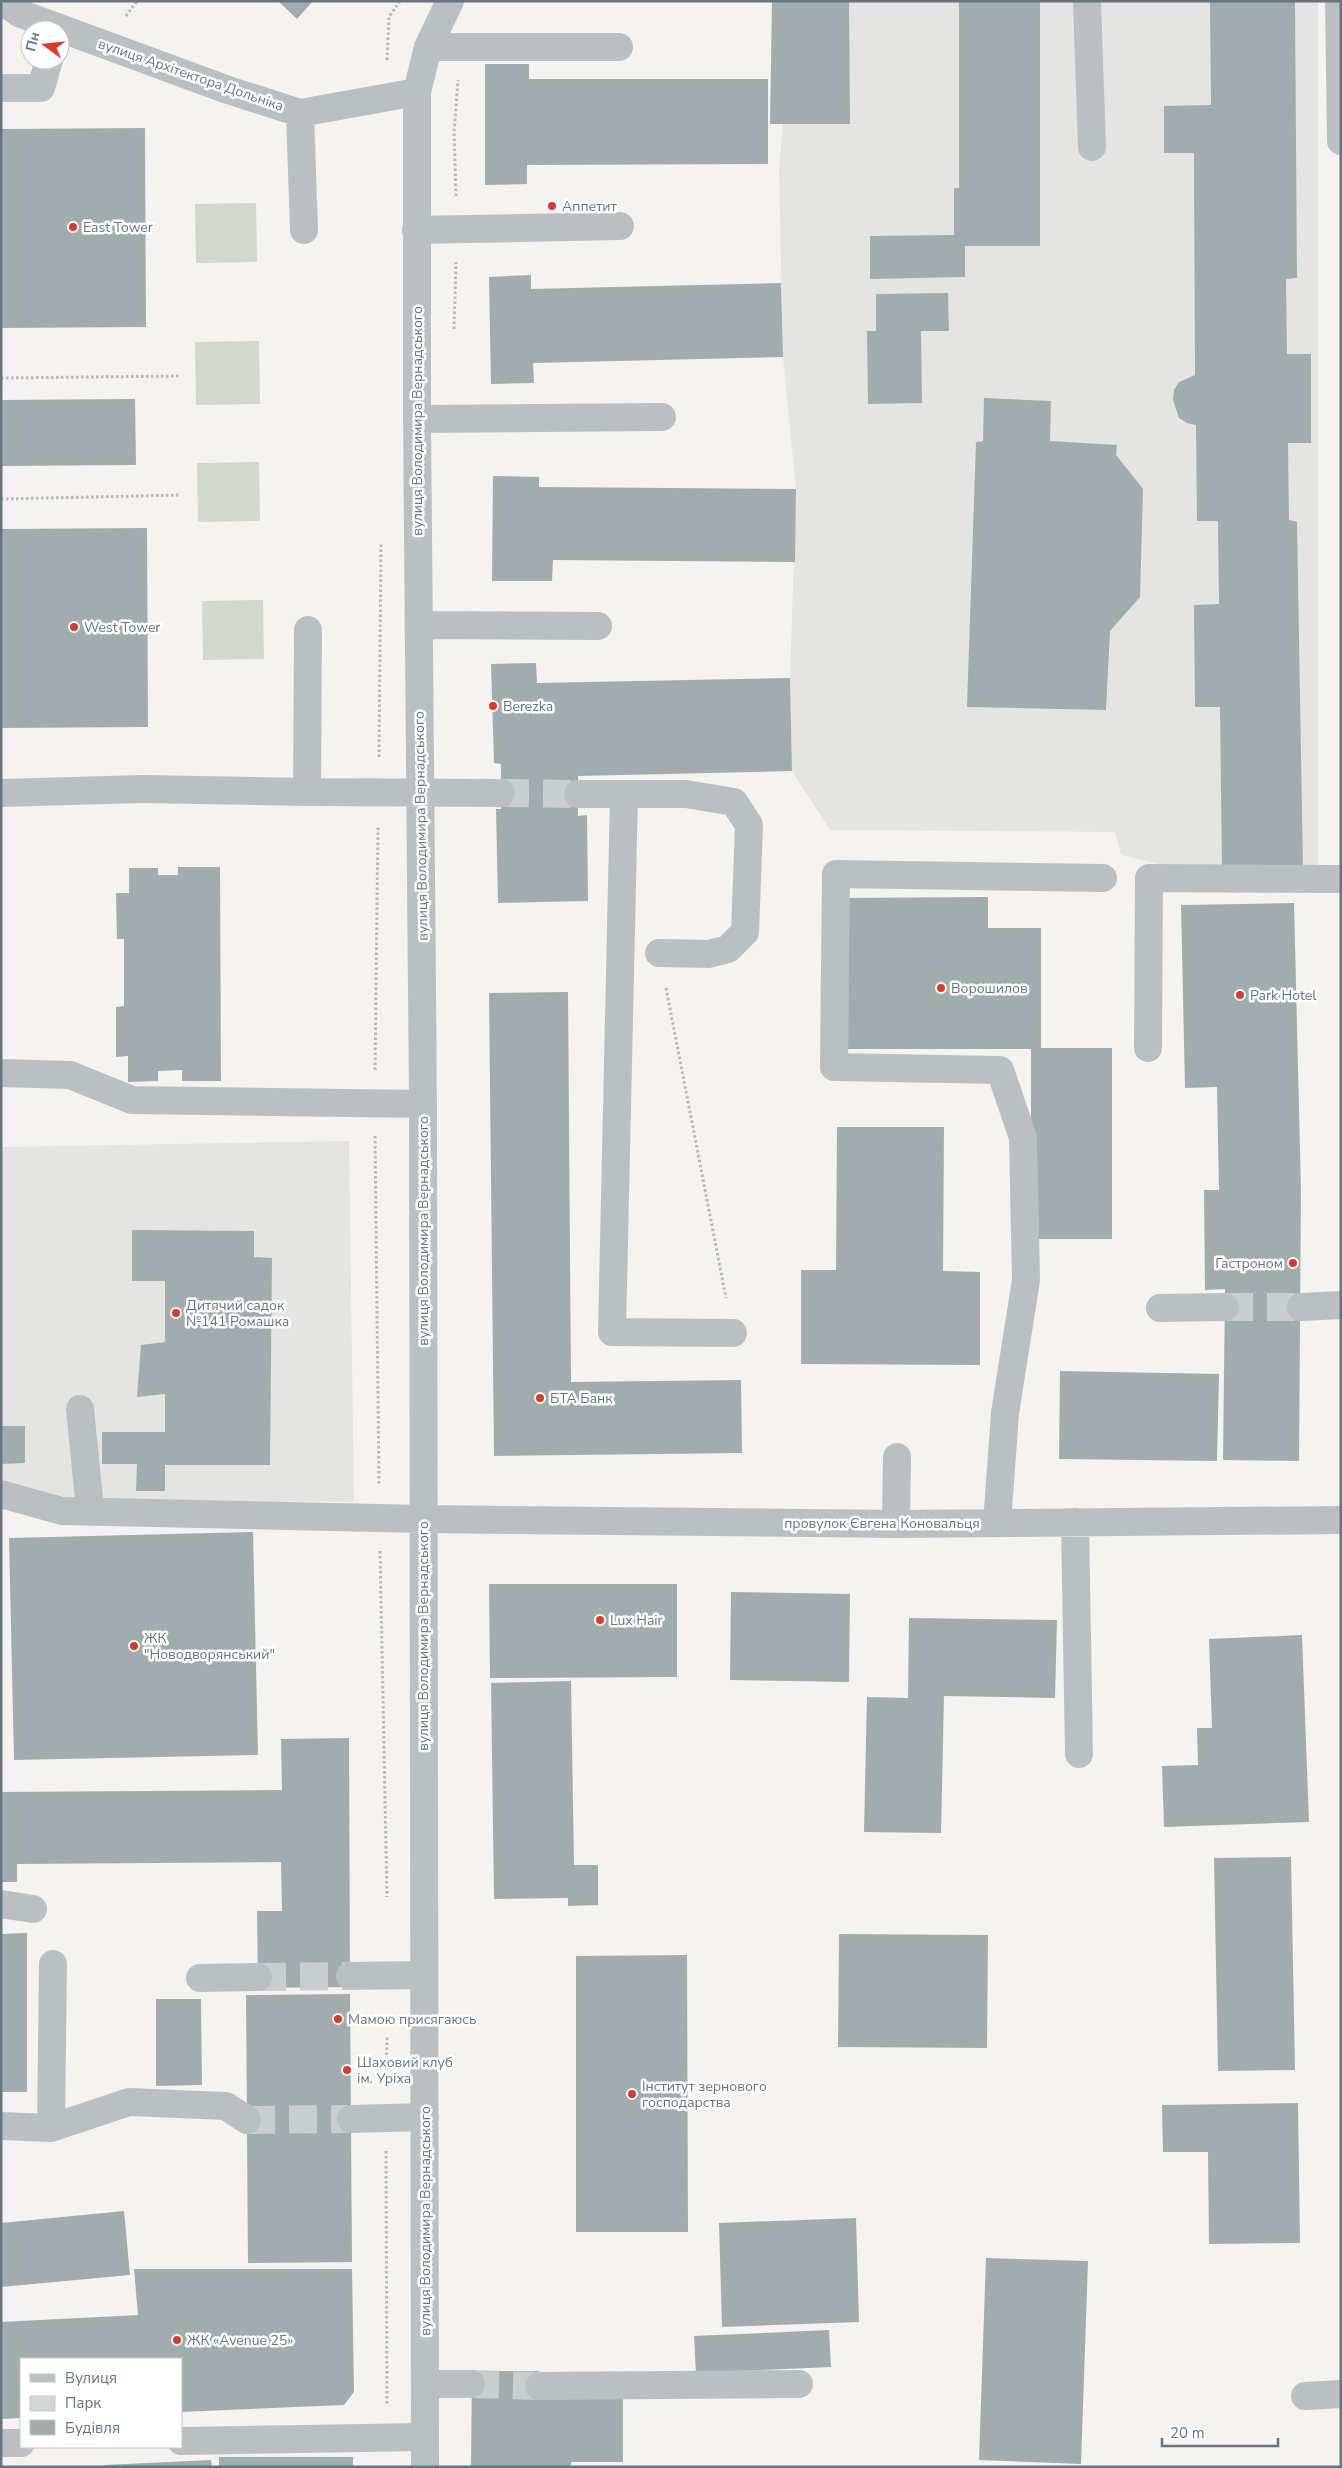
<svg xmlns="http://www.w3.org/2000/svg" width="1342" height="2468" viewBox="0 0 1342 2468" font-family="'Nunito Sans',sans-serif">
<rect width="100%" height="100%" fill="#f4f3ef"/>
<path fill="#e4e5e3" d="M781,1H1318V873H1198L1121,855L1115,832L830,830L792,771L790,678L796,489L783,357L779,170L784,112Z
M349,1141L354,1502L110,1501L69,1498L1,1479V1147Z"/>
<path fill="#d3d8cf" d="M256,203L257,262L196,263L195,204Z
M259,341L260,404L196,405L195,342Z
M259,462L260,521L198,522L197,463Z
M263,600L264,659L203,660L202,601Z"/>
<path fill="#a1acaf" d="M278,1H313L297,19Z
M772,1H849L850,124H770Z
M959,1H1040V246H965V277L870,279V236L954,235V188H959Z
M1210,1H1295L1297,278L1286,279L1287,354H1311V443H1288L1289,520L1297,522L1303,870L1222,871L1220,707H1195L1194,605L1219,604L1218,521H1197L1196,425L1187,423L1179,418L1173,400L1174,390L1179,382L1195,375L1194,153H1164V106L1211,105Z
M485,64H529V79H768V164L527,165V184L485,185Z
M145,128L146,327L1,328V129Z
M531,275V289L781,283L783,357L533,363L534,383L491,384L489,277Z
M948,293L949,331H921L922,403L868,404L867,331H876V294Z
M984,398L1051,401L1050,441L1117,445L1116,455L1143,489L1140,597L1110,631L1106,710L967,707L976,442L983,441Z
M135,399L136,465L1,466V400Z
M493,476L539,477V487L796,489L795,562L553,560L552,581H492Z
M147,528L148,727L1,728V529Z
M536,663L537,683L790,678L792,771L578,776V816L587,815L588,901L498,903L496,809H501V764L494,763L491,664Z
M178,867H220L221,1081H182V1070L158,1071V1081L128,1082V1056L116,1057V1007L124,1006V939H117L116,893H129V868H158V875H178Z
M988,897V928H1041V1048H1112V1239H1031V1049H842V898Z
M1294,903L1301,1190L1299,1461L1223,1460L1225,1289L1205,1290L1204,1190H1219L1217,1087L1185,1088L1181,905Z
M568,992L571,1382L741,1380L742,1453L494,1456L489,993Z
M837,1127H944L943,1271L980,1272V1365L801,1364V1270H836Z
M132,1230L254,1231V1257L272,1258L270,1465H165V1491H136L137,1464H102V1432H165V1394L137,1397L141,1345L165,1342V1281H132Z
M1060,1371L1219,1374L1217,1461L1059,1459Z
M1,1426H25V1463L1,1464Z
M253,1532L258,1755L14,1760L9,1538Z
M489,1584H677V1677L490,1678Z
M731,1592L850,1594L849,1682L730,1680Z
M909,1618L1057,1620L1055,1698L944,1696L941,1833L864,1832L867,1697L908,1698Z
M1302,1635L1309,1822L1164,1827L1162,1766L1198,1765L1197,1728H1212L1209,1639Z
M571,1681L574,1865H598V1905L568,1906V1898L494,1899L491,1683Z
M349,1738L350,1987L258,1988L257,1911H282L281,1862L17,1864V1882H1V1792L282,1790L281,1739Z
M1291,1857L1295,2070L1218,2071L1214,1858Z
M27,1933V2092H1V1934Z
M839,1934L988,1935L987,2048L838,2047Z
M687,1955L688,2232H576V1956Z
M350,1994L352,2262L248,2263L246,1995Z
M156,1999H201L202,2085L156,2086Z
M1298,2103L1300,2243L1209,2244L1208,2152H1163L1162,2105Z
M124,2211L130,2275L1,2287V2223Z
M856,2218L859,2322L722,2327L719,2223Z
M986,2258L1088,2261L1081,2464L979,2460Z
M134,2269H352L354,2392L344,2405L181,2412V2359H21V2418L1,2419V2322L138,2315Z
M829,2330L831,2367L696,2373L694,2336Z
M472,2371H539V2397H623V2462H571V2467H471Z
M219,2457H353V2467H219Z
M211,2460L212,2467H104V2465Z"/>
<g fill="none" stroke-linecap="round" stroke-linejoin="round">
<path stroke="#c8cece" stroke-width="28" stroke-dasharray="28 14" stroke-linecap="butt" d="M501,793L578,794
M1225,1307H1301
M258,1977L350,1976
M247,2120L351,2119
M471,2384L539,2386"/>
<path stroke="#b5b9ba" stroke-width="3" stroke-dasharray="2.5 2.5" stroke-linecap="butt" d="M126,16L137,1
M387,60L389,17L400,1
M456,196L454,132L458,80
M454,329L456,262
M1,378L180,376
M1,499L181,495
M379,757L381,544
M666,988L726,1298
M375,1070L378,826
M375,1136L379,1485
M380,1551L387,1897
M386,2085L387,2036
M386,2151L387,2405"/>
<path stroke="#bac0c2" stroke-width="28" d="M2,1L19,13L228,90L300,113L417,92
M1087,1L1092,147
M1339,1L1341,141
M428,47H619
M1,88H41L49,60
M300,113L304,230
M416,230L620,226
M417,419L662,417
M419,625L598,626
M308,630L307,792L501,793
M1,793L142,789L307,792
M578,794H686L734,802L749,825L745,932L728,949L709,954L659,953
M624,794L612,1332L733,1333
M1148,1048L1149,878L1341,879
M1,1073L70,1075L132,1100L423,1104
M1301,1307L1341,1305
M1160,1308L1225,1307
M80,1409L89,1499L88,1512
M1,1494L62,1511L423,1519L896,1524L1341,1520
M1075,1522L1079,1754
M997,1523L1005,1413L1026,1280L1023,1138L1000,1070L834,1067L836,874L1103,878
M896,1524L897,1457
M1,1904L33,1909
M350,1976L424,1975
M200,1978L258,1977
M351,2119L425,2117
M1,2126L51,2128L129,2102L226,2106L247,2120
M51,2128L53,1964
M425,2384H471
M539,2386L799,2384
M1305,2396L1341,2394
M181,2441L425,2437
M1,2443H21
M425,2467L423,1104L417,419V92L428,47L450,1"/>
</g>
<g fill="#dc3a27" stroke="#fff" stroke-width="2">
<circle cx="552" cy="206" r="5"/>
<circle cx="73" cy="227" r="5"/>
<circle cx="74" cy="627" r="5"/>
<circle cx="493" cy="706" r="5"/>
<circle cx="941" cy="988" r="5"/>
<circle cx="1240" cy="995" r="5"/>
<circle cx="1293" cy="1263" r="5"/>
<circle cx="176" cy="1313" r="5"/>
<circle cx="540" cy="1398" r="5"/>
<circle cx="600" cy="1620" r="5"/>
<circle cx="134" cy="1646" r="5"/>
<circle cx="338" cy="2019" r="5"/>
<circle cx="347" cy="2070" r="5"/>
<circle cx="632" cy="2094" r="5"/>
<circle cx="177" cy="2340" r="5"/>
</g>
<g text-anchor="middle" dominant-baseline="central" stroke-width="5" stroke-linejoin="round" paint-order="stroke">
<g font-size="14" fill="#637780" stroke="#fff">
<text transform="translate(191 75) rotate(19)">вулиця Архітектора Дольніка</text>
<text transform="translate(417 421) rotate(-90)">вулиця Володимира Вернадського</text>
<text transform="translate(421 826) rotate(-91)">вулиця Володимира Вернадського</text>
<text transform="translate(423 1231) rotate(-90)">вулиця Володимира Вернадського</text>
<text x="882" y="1523">провулок Євгена Коновальця</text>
<text transform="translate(423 1636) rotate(-90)">вулиця Володимира Вернадського</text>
<text transform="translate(425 2221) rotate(-90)">вулиця Володимира Вернадського</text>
</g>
<g font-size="14" fill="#637780" stroke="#fff" text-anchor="start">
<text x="562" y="206">Аппетит</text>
<text x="83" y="227">East Tower</text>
<text x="84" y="627">West Tower</text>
<text x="503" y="706">Berezka</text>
<text x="951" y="988">Ворошилов</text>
<text x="1250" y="995">Park Hotel</text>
<text x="1283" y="1263" text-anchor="end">Гастроном</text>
<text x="186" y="1305">Дитячий садок<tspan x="186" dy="16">№141 Ромашка</tspan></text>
<text x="550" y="1398">БТА Банк</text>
<text x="610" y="1620">Lux Hair</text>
<text x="144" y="1638">ЖК<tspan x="144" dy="16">"Новодворянський"</tspan></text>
<text x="348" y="2019">Мамою присягаюсь</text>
<text x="357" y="2062">Шаховий клуб<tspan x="357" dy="16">ім. Уріха</tspan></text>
<text x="642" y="2086">Інститут зернового<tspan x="642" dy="16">господарства</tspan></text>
<text x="187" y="2340">ЖК «Avenue 25»</text>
</g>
</g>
<rect width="1342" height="2468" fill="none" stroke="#637780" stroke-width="5"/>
<rect x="20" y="2358" width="162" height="90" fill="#ffffff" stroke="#c1c9cc"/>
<rect x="30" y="2374" width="25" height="8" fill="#bac0c2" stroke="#c1c9cc"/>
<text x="65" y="2383" font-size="15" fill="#637780">Вулиця</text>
<rect x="30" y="2396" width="25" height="15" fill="#d3d8cf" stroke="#c1c9cc"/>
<text x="65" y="2408" font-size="15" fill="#637780">Парк</text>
<rect x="30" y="2420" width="25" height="15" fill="#a1acaf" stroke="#c1c9cc"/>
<text x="65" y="2433" font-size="15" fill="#637780">Будівля</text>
<g transform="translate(45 45) rotate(285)"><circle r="24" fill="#ffffff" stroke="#c1c9cc"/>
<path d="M0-4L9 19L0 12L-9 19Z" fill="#dc3a27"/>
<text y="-8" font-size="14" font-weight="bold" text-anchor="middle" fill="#637780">Пн</text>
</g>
<path d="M1162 2438v8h116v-8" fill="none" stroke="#637780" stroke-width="2.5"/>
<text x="1170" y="2438" font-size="15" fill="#637780" stroke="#ffffff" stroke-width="4" paint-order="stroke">20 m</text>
</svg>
